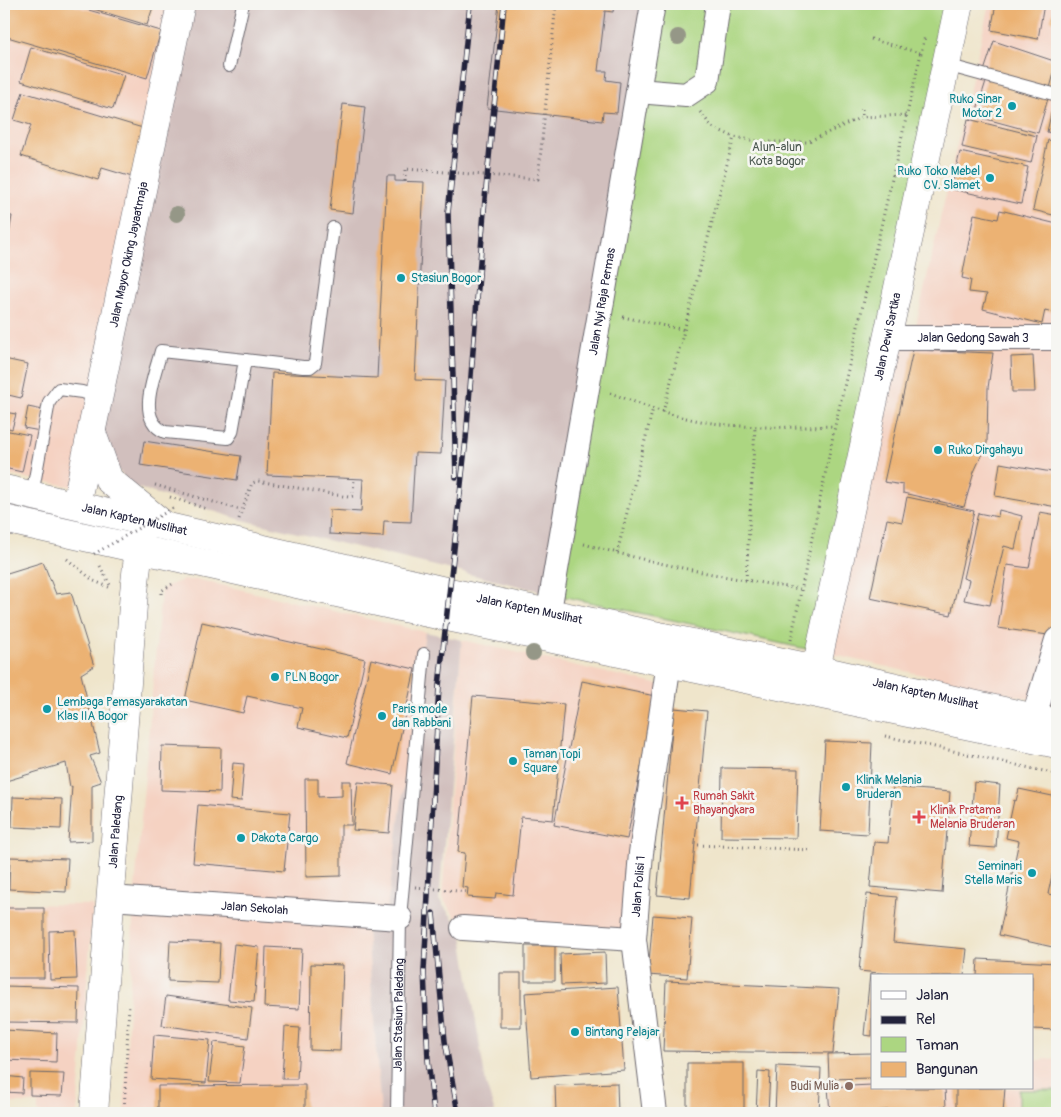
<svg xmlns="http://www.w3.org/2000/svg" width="1061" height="1117" viewBox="0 0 1061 1117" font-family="Pangolin,sans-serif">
<rect width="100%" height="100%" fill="#f6f6f2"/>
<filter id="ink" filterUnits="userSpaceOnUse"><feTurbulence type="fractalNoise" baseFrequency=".02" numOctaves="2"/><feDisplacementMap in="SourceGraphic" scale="10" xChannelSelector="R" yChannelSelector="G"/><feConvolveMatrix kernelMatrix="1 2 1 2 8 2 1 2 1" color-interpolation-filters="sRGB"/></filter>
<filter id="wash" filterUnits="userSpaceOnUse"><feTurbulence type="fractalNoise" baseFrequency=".0096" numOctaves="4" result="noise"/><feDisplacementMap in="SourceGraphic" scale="20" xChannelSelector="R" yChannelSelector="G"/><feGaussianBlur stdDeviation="1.12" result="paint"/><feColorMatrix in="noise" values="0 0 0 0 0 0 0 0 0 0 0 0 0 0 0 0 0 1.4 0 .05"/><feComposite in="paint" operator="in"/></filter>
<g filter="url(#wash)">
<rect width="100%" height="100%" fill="#efe5cb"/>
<path fill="#f5d2c2" d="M4,4H182L80,488L4,474Z
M989,4H1057V327L914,334Z
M888,338H1057V705L821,652Z
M184,580H199L425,632L386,917L366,916L381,1113H124L134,900L161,591L167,586Z
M462,640L665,686L634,939L463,928L442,898Z
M4,904L93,905L77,1113H38V1103H4Z
M1057,1058V1113H827L826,1084L872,1079V1088H1032V1061Z"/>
<path fill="#d1bfbd" d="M189,4H653L552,594L239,519L132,486L93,441Z
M425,632L462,640L439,900L461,929L486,1084L495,1113H381L366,916L386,917Z"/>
<path fill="#acd681" stroke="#677c5e" d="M653,4H960L820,652L552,594Z
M1019,1090H1057V1113H1019Z"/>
<g id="blocks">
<path fill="#ecb273" d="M4,4H68L161,31L147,78L4,36Z
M77,4H154L147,25Z
M499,4H614L613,12L605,11L598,71H607L606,80L620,82L617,113L603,112L602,121L487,108Z
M996,4H1044L1038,39L991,30Z
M1056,4H1057V23L1050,20Z
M994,41L1057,62L1049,92L984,71Z
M31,47L124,75L113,109L21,81Z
M987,78L1049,95L1038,133L975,116Z
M23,92L146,129L132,177L102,168L98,180L21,156L31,125L14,120Z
M343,104L365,107L353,213L330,210Z
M1053,105L1057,106V134L1047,132Z
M968,119L1037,136L1031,163L962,147Z
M1048,140L1057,142V216L1033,210Z
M960,152L1028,167L1021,204L951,189Z
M387,176H395V181L424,182L415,380L445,381L441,454L415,453L411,522L384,521L383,537L329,534L330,510L361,512L363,479L267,475L272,373L377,378Z
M1000,210L1057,224V313L1045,310L1042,324L983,309L987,294L969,292L971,280L962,278L974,214L998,219Z
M4,215L12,216L5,259H4Z
M913,350L993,353L988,388L987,443L974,472L964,507L903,493V485L884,482Z
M1033,356L1035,392H1012L1011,357Z
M4,359L28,364L21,398L4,394Z
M28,407L43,410L40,431L24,428Z
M4,412L16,414L12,429L4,427Z
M4,430L30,435L22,472L4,468Z
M144,441L241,456L237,480L140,465Z
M1000,463L1057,473V507L995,496Z
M907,497L974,511L951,615L870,598L887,519L902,522Z
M999,510L1022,516L1015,549L1004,546L990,605L964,600L969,580L963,578L978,513L998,517Z
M1040,512L1057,515V618L1055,636L998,628L1007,565L1029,568Z
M43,562L56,594L71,592L94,666L81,674L100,753L90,756L101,782L92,785V841L68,842L72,786L70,787L66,763L6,781L4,802V574Z
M202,622L365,659L347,738L298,727L302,708L247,696L243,713L185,700Z
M371,659L415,669L392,774L347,763Z
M582,681L655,696L627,839L554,825Z
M473,696L564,704L553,820L521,817L513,895L496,893L495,899L467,897L468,888L462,887L465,853L458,852Z
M674,708L707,711L690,898L657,895Z
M825,741L872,743L868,834L820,831Z
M162,746L221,748L220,792L161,790Z
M233,763L244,764L241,801L230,800Z
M722,768L798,769L796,838L721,837Z
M305,779H318V797L342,796V781H351L352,825H341V876L306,877Z
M358,782L393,785L389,833L353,830Z
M974,782L1000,785L996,848L969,846Z
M893,787L950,792L942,893L870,887L874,842L888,843Z
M1019,789L1057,797V852L1048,894L1057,896V948L999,935L1019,841L1006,838L1014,800L1016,801Z
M13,797L62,799L61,829L12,827Z
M198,805L290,813L284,871L193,863Z
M10,857L68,859L66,892L9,889Z
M867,894L897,897L893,942L967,949L964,976H909L859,971Z
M4,908H44V978H4Z
M653,915L692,918L687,978L648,975Z
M75,930L77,979L50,980L49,931Z
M170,941L220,943L218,983L168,981Z
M234,944L259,947L254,1002L228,1000Z
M525,946H555V981H525Z
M266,947L302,949L299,1009L264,1007Z
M605,952L606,983L561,985L560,954Z
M978,959L1057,963V1030L1032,1029V976H977Z
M311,964L343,965L340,1051L310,1050Z
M500,973H521V1027H500Z
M870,974H872V1036L864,1035Z
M666,981L839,989L833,1053L663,1051Z
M4,986L79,988L78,1023L4,1022Z
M618,987L624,1070L531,1077L525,993Z
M166,996L252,1008L248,1038L162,1025Z
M285,1027L300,1028L297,1079H282Z
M4,1030L57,1033L56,1062L4,1060Z
M154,1035L210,1040L206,1083L151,1079Z
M214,1042L245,1046L240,1083L209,1082Z
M872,1053V1078L829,1079L828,1054Z
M687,1063H744V1113H687Z
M777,1066L821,1068L819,1113H775Z
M758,1071L770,1072L768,1113H756Z
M30,1073L64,1074L62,1096L30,1095Z
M4,1076L23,1078L22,1093L4,1092Z
M617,1083L618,1113H556L555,1085Z
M305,1085V1113H158V1086Z
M872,1085V1088H945L946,1107L830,1113L828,1087Z
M956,1088H1005L1003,1113H956Z"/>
</g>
</g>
<g filter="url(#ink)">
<use href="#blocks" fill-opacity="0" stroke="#6a666d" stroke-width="1"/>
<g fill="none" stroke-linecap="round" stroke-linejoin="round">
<defs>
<g id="lane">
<path d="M946,65L1057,95"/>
<path d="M229,66L243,4"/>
<path d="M161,351L245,360L232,432L228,438L165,432C135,419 155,375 161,351Z"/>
<path d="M245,360L303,367H310L315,363L333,228"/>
<path d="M32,495L49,402L59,389L82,392L100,397"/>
<path id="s1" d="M397,1113L400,918L424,654"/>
</g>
<g id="street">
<path d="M638,91L686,95L707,81L718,4"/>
<path id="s2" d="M888,338H1057"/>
<path id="s3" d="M551,599L653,4"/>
<path d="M1034,717L1057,640"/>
<path id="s4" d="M110,898L400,918"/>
<path d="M463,928L634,939"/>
<path id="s5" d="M655,1113L634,939L641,853L669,662"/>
</g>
<g id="secondary">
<path d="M92,433L109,480L164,525"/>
<path id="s6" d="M76,505L181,4"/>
<path id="s7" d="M816,669L959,4"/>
<path id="s8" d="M94,1113L134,592L142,520"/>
</g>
<g id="primary">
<path id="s9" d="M4,489L449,592L816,669L1057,723"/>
<path d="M4,519L409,609L1057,744"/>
</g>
</defs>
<use href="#lane" stroke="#6a666d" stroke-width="14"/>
<use href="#street" stroke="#6a666d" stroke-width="26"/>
<use href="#secondary" stroke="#6a666d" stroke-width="29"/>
<use href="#primary" stroke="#6a666d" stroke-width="29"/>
<path stroke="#6a666d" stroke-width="3" stroke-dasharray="1 4" stroke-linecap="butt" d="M876,4L932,5
M871,39L920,53
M862,109V117
M700,112L712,127L734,137L762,142H807L862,117L906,115
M405,181V169L538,179L556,4
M623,317L685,330
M610,393C628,399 646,407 664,412C720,430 778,428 835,426
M663,412L734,137
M155,485L241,510
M170,497L207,509
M239,519L252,483L258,481L348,497L353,496L354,479
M584,544C655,564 728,578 800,589
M617,553L653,408
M67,559L94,581L111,588
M100,566L110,585
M746,580L755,428
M161,594V591L174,583
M791,640L835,426L925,36
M885,736L1057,774
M698,845L812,850
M124,1113L129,1004"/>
<use href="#lane" stroke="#fff" stroke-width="12"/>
<use href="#street" stroke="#fff" stroke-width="24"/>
<use href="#secondary" stroke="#fff" stroke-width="28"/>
<use href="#primary" stroke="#fff" stroke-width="28"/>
<defs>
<path id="rail" d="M456,477L448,213L470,4
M433,913L445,1041L458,1113
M434,1113L428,1060L424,971L439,686L466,439L485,199L504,4"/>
</defs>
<use href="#rail" stroke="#22223b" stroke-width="5.5"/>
<use href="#rail" stroke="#f6f6f2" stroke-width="4" stroke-dasharray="11" stroke-linecap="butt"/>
<path stroke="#6a666d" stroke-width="3" stroke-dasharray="1 4" stroke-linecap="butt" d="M94,554L175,507
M415,887L468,892"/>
</g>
<g fill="#959787">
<circle cx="678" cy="37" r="8"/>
<circle cx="177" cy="214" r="8"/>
<circle cx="533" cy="653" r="8"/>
</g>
</g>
<g fill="#0f9aa8" stroke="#f6f6f2" stroke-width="2">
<circle cx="1012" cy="106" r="5"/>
<circle cx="990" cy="178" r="5"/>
<circle cx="401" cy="278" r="5"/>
<circle cx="938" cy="450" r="5"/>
<circle cx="275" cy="677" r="5"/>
<circle cx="47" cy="709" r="5"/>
<circle cx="382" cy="716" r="5"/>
<circle cx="513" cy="761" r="5"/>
<circle cx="846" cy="787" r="5"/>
<circle cx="241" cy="838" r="5"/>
<circle cx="1032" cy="873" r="5"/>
<circle cx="575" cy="1032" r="5"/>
</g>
<g fill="#e0444e" stroke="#f6f6f2" stroke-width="2">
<path d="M679.5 795.5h5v5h5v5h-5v5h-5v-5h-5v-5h5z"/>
<path d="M916.5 809.5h5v5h5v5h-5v5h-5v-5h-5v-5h5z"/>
</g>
<circle fill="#8d6e63" stroke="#f6f6f2" stroke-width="2" cx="849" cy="1086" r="5"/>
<g text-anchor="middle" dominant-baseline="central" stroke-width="5" stroke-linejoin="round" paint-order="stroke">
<g font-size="12" fill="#0d838f" stroke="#f6f6f2" text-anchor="start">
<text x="1002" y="99" text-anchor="end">Ruko Sinar<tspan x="1002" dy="14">Motor 2</tspan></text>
<text x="980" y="171" text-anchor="end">Ruko Toko Mebel<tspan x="980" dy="14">CV. Slamet</tspan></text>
<text x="411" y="278">Stasiun Bogor</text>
<text x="948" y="450">Ruko Dirgahayu</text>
<text x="285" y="677">PLN Bogor</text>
<text x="57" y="702">Lembaga Pemasyarakatan<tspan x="57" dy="14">Klas IIA Bogor</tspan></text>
<text x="392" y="709">Paris mode<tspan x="392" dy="14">dan Rabbani</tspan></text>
<text x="523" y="754">Taman Topi<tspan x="523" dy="14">Square</tspan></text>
<text x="856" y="780">Klinik Melania<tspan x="856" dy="14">Bruderan</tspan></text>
<text x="251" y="838">Dakota Cargo</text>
<text x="1022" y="866" text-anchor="end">Seminari<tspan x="1022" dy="14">Stella Maris</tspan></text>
<text x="585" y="1032">Bintang Pelajar</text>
</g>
<g font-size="12" fill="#4b5850" stroke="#f6f6f2">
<text x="777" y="147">Alun-alun<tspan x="777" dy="14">Kota Bogor</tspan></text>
</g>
<g font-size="12" fill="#22223b" stroke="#f6f6f2">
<text stroke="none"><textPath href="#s6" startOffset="256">Jalan Mayor Oking Jayaatmaja</textPath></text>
<text stroke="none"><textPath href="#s3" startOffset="302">Jalan Nyi Raja Permas</textPath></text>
<text stroke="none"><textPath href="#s7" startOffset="340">Jalan Dewi Sartika</textPath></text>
<text stroke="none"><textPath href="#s2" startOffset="85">Jalan Gedong Sawah 3</textPath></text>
<text stroke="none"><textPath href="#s9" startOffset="134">Jalan Kapten Muslihat</textPath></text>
<text stroke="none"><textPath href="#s9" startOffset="539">Jalan Kapten Muslihat</textPath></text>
<text stroke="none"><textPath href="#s9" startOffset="944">Jalan Kapten Muslihat</textPath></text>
<text stroke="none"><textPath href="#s8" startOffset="282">Jalan Paledang</textPath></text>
<text stroke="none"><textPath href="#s5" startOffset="228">Jalan Polisi 1</textPath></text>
<text stroke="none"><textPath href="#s4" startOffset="145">Jalan Sekolah</textPath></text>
<text stroke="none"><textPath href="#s1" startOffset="98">Jalan Stasiun Paledang</textPath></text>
</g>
<g font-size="12" fill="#be3a42" stroke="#f6f6f2" text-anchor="start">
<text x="693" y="796">Rumah Sakit<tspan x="693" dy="14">Bhayangkara</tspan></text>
<text x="930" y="810">Klinik Pratama<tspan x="930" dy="14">Melania Bruderan</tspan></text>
</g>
<g font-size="12" fill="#785e54" stroke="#f6f6f2" text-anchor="end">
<text x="839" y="1086">Budi Mulia</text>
</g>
</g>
<rect width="1061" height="1117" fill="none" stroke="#f6f6f2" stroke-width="20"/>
<rect x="871" y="974" width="162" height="115" fill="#f6f6f2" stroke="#a1a1a9"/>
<rect x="881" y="991" width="25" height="8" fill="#ffffff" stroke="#a1a1a9"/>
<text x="916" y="1000" font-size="15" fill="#22223b">Jalan</text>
<rect x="881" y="1016" width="25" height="8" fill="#22223b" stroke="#a1a1a9"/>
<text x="916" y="1024" font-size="15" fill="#22223b">Rel</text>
<rect x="881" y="1037" width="25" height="15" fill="#acd681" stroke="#a1a1a9"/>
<text x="916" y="1050" font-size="15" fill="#22223b">Taman</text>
<rect x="881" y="1062" width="25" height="15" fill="#ecb273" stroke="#a1a1a9"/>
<text x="916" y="1074" font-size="15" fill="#22223b">Bangunan</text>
</svg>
